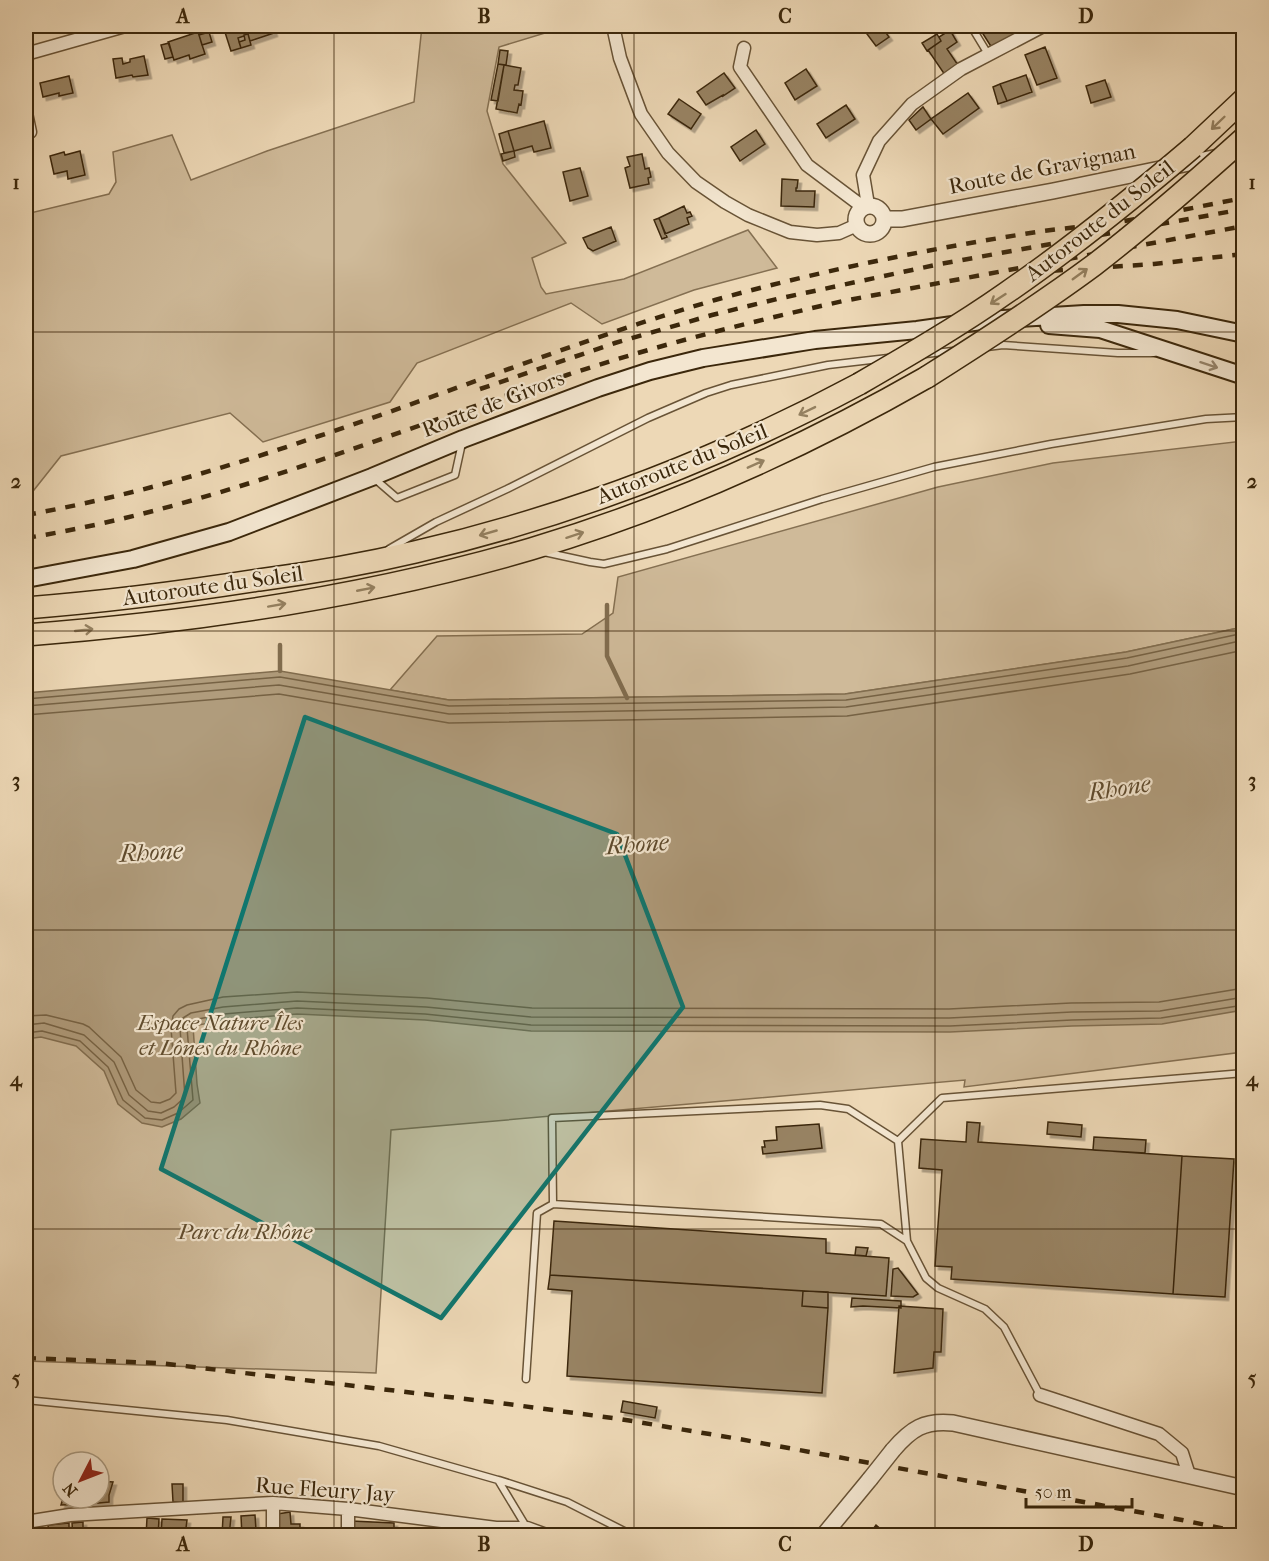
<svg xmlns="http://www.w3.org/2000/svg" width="1269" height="1561" viewBox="0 0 1269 1561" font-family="'IM FELL French Canon',serif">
<defs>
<filter id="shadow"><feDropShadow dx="3.5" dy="3.5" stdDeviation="0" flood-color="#0004"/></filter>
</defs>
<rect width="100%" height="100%" fill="#edd8b6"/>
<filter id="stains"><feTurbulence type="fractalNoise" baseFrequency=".00333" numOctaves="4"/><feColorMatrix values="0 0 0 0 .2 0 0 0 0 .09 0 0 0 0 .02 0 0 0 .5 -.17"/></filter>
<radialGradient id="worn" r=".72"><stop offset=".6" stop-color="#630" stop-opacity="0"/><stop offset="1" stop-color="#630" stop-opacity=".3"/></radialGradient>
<path fill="#cfba99" stroke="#857052" stroke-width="1.5" d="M422,26H568L499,47L487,111L503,164L566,243L532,258L541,287L546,294L624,279L748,230L777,268L694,290L602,324L571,303L417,363L390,402L263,442L230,413L61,456L26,500V214L109,194L116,182L113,152L172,135L191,180L267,151L414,102Z
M1243,441V627L1126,652L845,694L449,700L390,690L437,636L582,634L613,613L618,577L938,487L1053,463Z
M1243,814V1052L964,1087L965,1080L391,1130L376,1373L26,1361V852Z"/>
<path fill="#b09c7c" stroke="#816d4f" stroke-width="1.5" d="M1243,627V1010L1162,1024L1072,1026L950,1032L531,1031L425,1020L297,1014L225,1020L193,1026L197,1084L200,1103L181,1119L162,1127L142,1123L118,1104L104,1071L76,1046L41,1037L26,1039V693L280,671L449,700L845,694L1126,652Z"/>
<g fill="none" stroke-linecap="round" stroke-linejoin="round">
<path stroke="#766244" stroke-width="1.5" d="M26,699L280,677L449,706L846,700L1127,658L1244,633
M26,706L279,685L449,714L846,707L1128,666L1244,640
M26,715L279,694L449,723L847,716L1130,674L1244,650
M26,1016L46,1015L83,1024L89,1027L121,1057L136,1090L151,1102L160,1103L170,1099L176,1093L171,1028L173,1016L179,1009L187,1005L223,997L297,992L427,998L532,1008L949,1009L1071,1003L1159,1002L1244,988
M26,1025L44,1023L84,1035L114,1062L129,1095L148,1111L161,1113L174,1107L185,1097L180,1028L183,1018L191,1013L223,1007L297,1001L426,1007L531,1017L949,1018L1072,1012L1160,1011L1244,997
M26,1033L42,1031L80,1041L108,1067L123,1100L145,1118L162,1120L178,1113L193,1100L187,1028L189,1023L193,1020L224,1014L297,1008L425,1014L531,1025L950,1026L1072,1020L1161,1018L1244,1005"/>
<path stroke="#816d4f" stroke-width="4.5" d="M607,605V656L627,698
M280,671V645"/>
</g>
<path fill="#988364" stroke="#3b270b" stroke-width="1.5" filter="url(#shadow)" d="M223,26H272L274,33L250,41L248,34L244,35V36L238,38L241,48L231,51Z
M861,26H881L889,37L876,46Z
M978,26H991L993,28L996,26H1028L1030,29L992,48Z
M950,30L957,42L947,49L958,65L945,75L928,50L941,41L939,37Z
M198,32L205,54L190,59L189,55L174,60L168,42Z
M209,32L212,42L202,45L199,35Z
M248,34L251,45L241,48L239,42L245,40L244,35Z
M937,34L941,41L927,51L922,43Z
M169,43L173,57L165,59L161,45Z
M1045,47L1057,78L1037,85L1025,55Z
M500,50L508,51L506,65L498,64Z
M144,56L148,75L133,77L132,75L116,78L113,59L122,58L123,64L130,62V59Z
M498,64L504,65L498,101L491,100Z
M504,65L521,68L518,85H515L514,90L523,91L521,105L519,104L517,113L496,109Z
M806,69L817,86L795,100L785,83Z
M724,73L735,88L723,96V95L706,105L697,92Z
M1026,75L1032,92L1007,101L1000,84Z
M69,76L73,93L59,96V93L43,97L40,83Z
M1105,80L1111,97L1091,103L1086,86Z
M1000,84L1007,101L998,104L993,87Z
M968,93L979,108L943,134L931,119Z
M679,99L701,114L691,129L668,114Z
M846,105L855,119L826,138L817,124Z
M923,107L931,119L916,130L909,120Z
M544,121L551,148L534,152L532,146L514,151L508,131Z
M756,130L765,144L740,161L731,147Z
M508,131L514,151L504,153L499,134Z
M80,151L85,175L68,179L67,171L54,174L50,156L64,152L65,155Z
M514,151L515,157L503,161L501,154Z
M642,154L645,169L649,168L651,177L648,178L649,184L630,188L625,168L630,166L627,157Z
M580,168L588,196L570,201L563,172Z
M782,179L798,180L797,188H796V191H815L814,207L781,206Z
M684,206L687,213L690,212L692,216L687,218L689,224L665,234L659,218Z
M659,218L667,237L662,239L654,220Z
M611,227L616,241L593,251L588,248L583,238Z
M967,1122L980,1123L978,1142L1182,1156L1173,1294L951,1279L952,1267L935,1266L942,1170L919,1168L921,1139L966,1142Z
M1048,1122L1082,1125L1081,1137L1047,1134Z
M819,1124L822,1148L763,1154L762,1147H765L764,1141L777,1140L776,1127Z
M1094,1137L1146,1140L1145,1153L1093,1150Z
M1182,1156L1234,1159L1225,1297L1173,1294Z
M554,1221L826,1239V1253L889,1258L886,1296L550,1275Z
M856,1247L868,1248L866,1256L855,1255Z
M898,1268L918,1294L913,1297L891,1296L893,1269Z
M550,1275L803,1291L802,1306L828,1308L822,1393L567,1376L572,1291L548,1289Z
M803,1291L828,1292V1308L802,1306Z
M852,1298L901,1301V1308L863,1306L851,1307Z
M899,1306L943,1309L941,1352H934L933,1368L894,1373Z
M623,1401L657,1407L655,1418L621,1412Z
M99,1481L113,1482L109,1495V1502L89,1504L90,1498H99Z
M172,1484H183V1502H173Z
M63,1498H90L89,1504L61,1505Z
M290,1512L291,1524H300V1536H277V1514Z
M255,1515L256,1530L254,1531V1536H242L241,1516Z
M223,1517H231L229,1536H222Z
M147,1518L159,1519L158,1536H146Z
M162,1519L187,1520L185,1536H161Z
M351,1521L394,1523V1531L351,1529Z
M83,1522V1536H73L72,1523Z
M69,1523V1536H49L48,1525Z
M876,1525L889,1536H868Z"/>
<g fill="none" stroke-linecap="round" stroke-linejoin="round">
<defs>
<path id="service" d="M971,26L988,54
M987,347L1003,345L1118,353H1154
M925,354L953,351
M375,479L397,498L455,475L462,443
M389,549L436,522L507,489L648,418L706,393L731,385L828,365L888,358
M544,552L590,562L604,564L667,549L822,499L934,467L1051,444L1206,419L1244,417
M553,1204L552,1118L820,1105L848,1109L898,1141
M907,1241L898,1141L942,1098L1244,1073
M526,1379L537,1213L553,1204L881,1224L907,1241L926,1278L938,1288L985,1309L1004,1327L1040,1395
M26,1400L227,1420L379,1446L498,1480L527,1528
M499,1480L567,1502L634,1536"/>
<path id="minor" d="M613,26L620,58L641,114L668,153L696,182L725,202L748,215L790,232L817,235L839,233L857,225
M744,48L740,67L807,165L863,207
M26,54L125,26
M26,113L30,132
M868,205L863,175L879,141L912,104L961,69L1043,26
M1040,1395L1159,1434L1182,1453L1189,1475
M348,1509V1536
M26,1522L70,1515L273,1503L348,1509L496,1528H527L549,1536
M273,1536V1503"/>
<path id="tertiary" d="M856 220a14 14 0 1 1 28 0a14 14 0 1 1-28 0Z
M884,219H902L1053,191L1223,156
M893,1450C911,1429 924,1420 953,1423L1244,1488
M823,1536L870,1479"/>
<path id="secondary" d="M1049,325L1100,329L1244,376
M26,579L133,559L229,532L372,477L463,439L598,388L650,371L703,358L815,340L917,330L988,320L1084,314H1118L1177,320L1244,334"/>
<path id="motorway" d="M1193,147L1244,99
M26,608C104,602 182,592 259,580C312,573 364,564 415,552C570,516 719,459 859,384
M26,635C196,622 367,597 531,549C669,508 803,448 927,377"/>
</defs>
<use href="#service" stroke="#685336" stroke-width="9"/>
<use href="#minor" stroke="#685336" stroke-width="15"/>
<use href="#tertiary" stroke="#685336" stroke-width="18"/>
<use href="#secondary" stroke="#3b270b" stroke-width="20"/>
<use href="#motorway" stroke="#3b270b" stroke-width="24"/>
<use href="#service" stroke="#f3e6d0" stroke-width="6"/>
<use href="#minor" stroke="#f3e6d0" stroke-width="12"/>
<use href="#tertiary" stroke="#f3e6d0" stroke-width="15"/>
<use href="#secondary" stroke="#f3e6d0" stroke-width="16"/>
<use href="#motorway" stroke="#edd8b6" stroke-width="21"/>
<path stroke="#3b270b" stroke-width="4.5" stroke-dasharray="10 10" stroke-linecap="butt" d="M1033,272L1154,264L1244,254
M480,389L615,343L712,315L777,299L940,264L1244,209
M26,515C126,497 223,469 319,436C452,392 581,339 715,300C823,270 933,248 1043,231C1066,228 1090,226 1113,223C1156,216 1200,206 1244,198
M26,538C213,508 388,433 567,375C658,345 750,322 843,301L1244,226
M26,1358L159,1363L500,1403L620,1419L739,1439L1182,1520L1244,1533"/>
<defs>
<path id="tertiary-bridge" d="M870,1479L893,1450"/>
<path id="motorway-bridge" d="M927,377C984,341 1040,305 1094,265C1146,225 1195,182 1244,138
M859,384C909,355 959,326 1006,293C1072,248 1133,198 1193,147"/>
</defs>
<use href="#tertiary-bridge" stroke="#685336" stroke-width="18" stroke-linecap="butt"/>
<use href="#motorway-bridge" stroke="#3b270b" stroke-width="24" stroke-linecap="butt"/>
<use href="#tertiary-bridge" stroke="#f3e6d0" stroke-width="15"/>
<use href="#motorway-bridge" stroke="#edd8b6" stroke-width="21"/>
</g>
<defs><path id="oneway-shaft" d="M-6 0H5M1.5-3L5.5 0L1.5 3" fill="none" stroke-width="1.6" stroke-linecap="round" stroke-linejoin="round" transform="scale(1.5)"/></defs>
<g stroke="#948060">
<use href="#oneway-shaft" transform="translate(1218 123) rotate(136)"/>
<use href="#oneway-shaft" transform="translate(1080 274) rotate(-36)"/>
<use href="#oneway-shaft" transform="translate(998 299) rotate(147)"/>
<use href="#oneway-shaft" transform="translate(807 411) rotate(154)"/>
<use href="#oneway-shaft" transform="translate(756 464) rotate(-24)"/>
<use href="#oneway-shaft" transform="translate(488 533) rotate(164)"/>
<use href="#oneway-shaft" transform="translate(575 535) rotate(-18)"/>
<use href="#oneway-shaft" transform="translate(366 589) rotate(-11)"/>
<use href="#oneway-shaft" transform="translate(277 605) rotate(-10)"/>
<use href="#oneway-shaft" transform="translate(84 630) rotate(-6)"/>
</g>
<use stroke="#97866e" href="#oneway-shaft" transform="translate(1209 365) rotate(18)"/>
<path fill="#0f766e" fill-opacity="0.2" stroke="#0f766e" stroke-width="4.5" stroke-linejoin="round" d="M305,717L617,834L683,1007L441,1318L161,1169Z"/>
<path fill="none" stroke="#3b270b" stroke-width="1.5" stroke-opacity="0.55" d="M334,26V1536M634,26V1536M935,26V1536M26,332H1244M26,631H1244M26,930H1244M26,1229H1244"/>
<g text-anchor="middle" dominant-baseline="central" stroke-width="4.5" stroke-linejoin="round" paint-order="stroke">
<g font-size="22" fill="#3b270b" stroke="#f3e6d0">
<text transform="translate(1042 169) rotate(-11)">Route de Gravignan</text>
<text transform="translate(1100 221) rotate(-38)">Autoroute du Soleil</text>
<text transform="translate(493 404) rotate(-21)">Route de Givors</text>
<text transform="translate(682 464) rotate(-22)">Autoroute du Soleil</text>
<text transform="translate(213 586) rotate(-8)">Autoroute du Soleil</text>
<text transform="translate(325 1490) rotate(4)">Rue Fleury Jay</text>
</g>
<g font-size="22" font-style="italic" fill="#604c2e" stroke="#f3e6d0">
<text x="220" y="1023">Espace Nature Îles<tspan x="220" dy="25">et Lônes du Rhône</tspan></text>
<text x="245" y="1232">Parc du Rhône</text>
</g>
<g font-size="24" font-style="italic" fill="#5e4a2d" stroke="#f3e6d0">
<text transform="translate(1119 788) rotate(-9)">Rhone</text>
<text transform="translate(637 844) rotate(-4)">Rhone</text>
<text transform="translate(151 852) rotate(-3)">Rhone</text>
</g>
</g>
<rect width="1269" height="1561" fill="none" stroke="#edd8b6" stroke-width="66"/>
<g transform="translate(81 1480) rotate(228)"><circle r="28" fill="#f3e6d0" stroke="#a99a81" stroke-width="1.5"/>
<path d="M0-4.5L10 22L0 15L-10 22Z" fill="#8f2418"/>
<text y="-9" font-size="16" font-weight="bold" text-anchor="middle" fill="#3b270b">N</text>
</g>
<path d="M1026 1498v9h106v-9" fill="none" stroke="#3b270b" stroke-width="3"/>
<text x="1035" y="1498" font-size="18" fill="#3b270b" stroke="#f3e6d0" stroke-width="4.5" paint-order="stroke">50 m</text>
<rect x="33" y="33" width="1203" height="1495" fill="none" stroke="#3b270b" stroke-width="2"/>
<g font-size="20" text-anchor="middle" font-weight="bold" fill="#3b270b">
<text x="183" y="23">A</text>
<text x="484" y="23">B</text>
<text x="785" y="23">C</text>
<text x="1086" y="23">D</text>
<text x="16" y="189">1</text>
<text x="1252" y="189">1</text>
<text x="16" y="488">2</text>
<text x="1252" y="488">2</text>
<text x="16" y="787">3</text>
<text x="1252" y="787">3</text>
<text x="16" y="1086">4</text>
<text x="1252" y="1086">4</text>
<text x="16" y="1385">5</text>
<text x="1252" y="1385">5</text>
<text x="183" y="1551">A</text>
<text x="484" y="1551">B</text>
<text x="785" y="1551">C</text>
<text x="1086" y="1551">D</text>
</g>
<rect width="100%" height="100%" filter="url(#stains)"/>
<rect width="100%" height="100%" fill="url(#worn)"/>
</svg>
